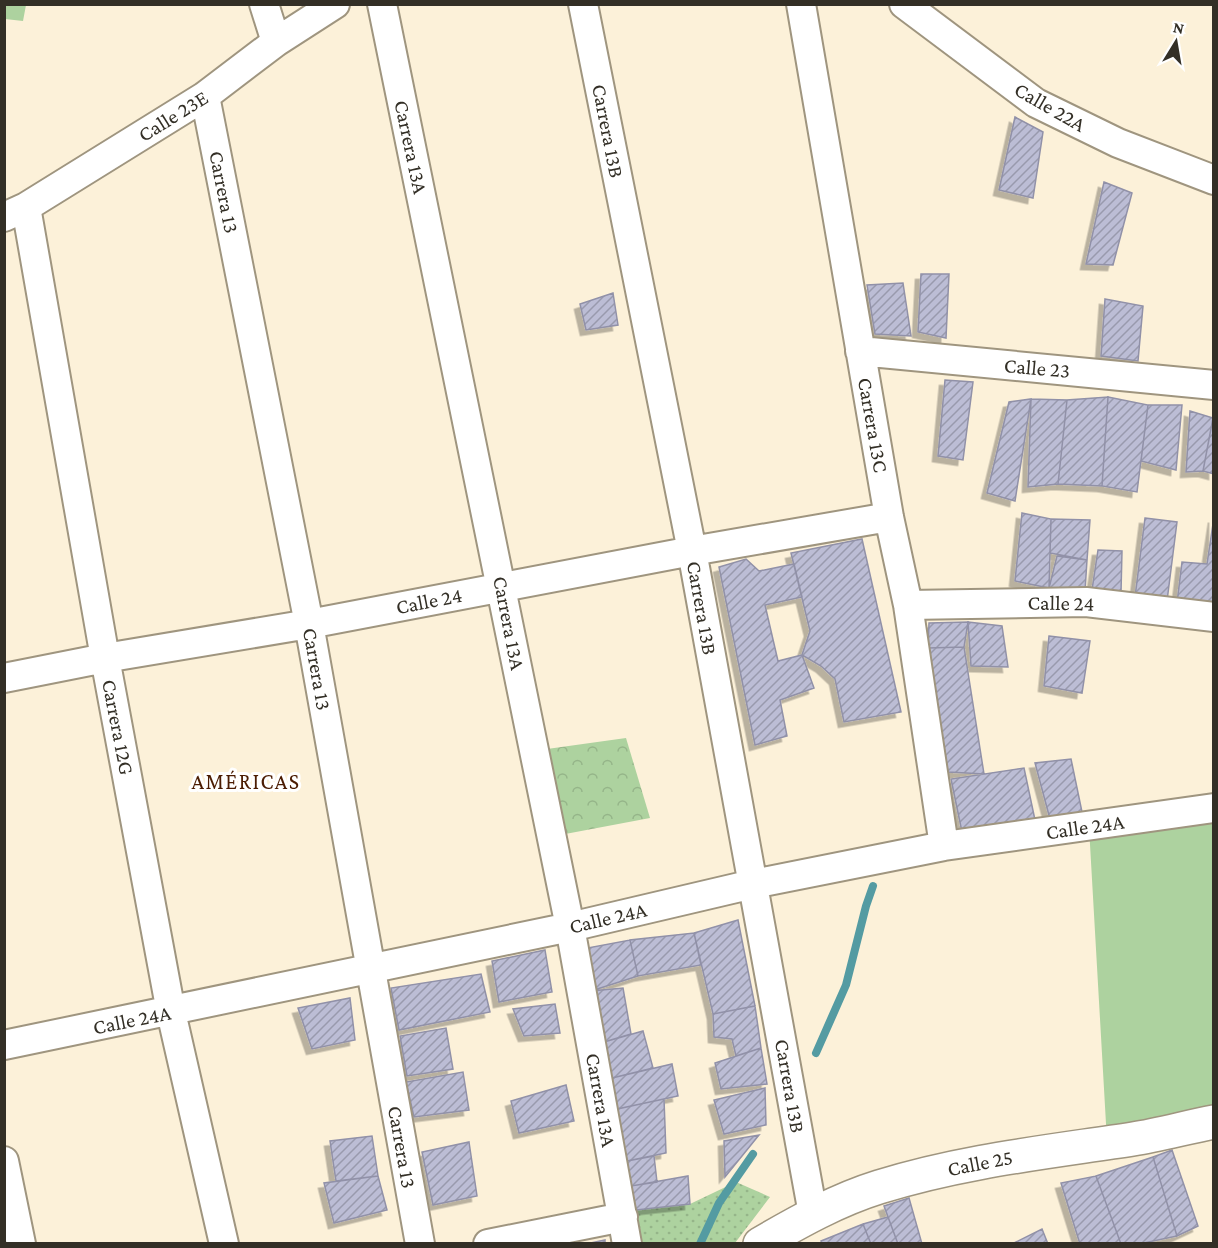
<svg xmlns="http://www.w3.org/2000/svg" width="1218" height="1248" viewBox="0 0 1218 1248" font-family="'Crimson Pro',serif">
<defs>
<pattern id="grass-dots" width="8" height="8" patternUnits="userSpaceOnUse" patternTransform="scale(1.5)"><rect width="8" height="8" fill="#add29f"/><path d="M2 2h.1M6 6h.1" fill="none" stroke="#95b589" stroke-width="1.8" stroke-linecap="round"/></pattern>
<pattern id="park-crowns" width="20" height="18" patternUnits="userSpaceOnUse" patternTransform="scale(1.5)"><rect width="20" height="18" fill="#add29f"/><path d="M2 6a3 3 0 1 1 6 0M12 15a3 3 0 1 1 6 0" fill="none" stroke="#95b589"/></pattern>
<pattern id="building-hatch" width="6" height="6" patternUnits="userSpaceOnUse" patternTransform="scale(1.5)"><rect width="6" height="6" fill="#bcbdd5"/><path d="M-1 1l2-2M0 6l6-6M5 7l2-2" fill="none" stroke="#999aad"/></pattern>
<filter id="shadow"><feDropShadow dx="-5.5" dy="5.5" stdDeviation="0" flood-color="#0004"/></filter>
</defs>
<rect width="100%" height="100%" fill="#fcf1d9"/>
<path fill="url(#grass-dots)" d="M736,1182L770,1197L735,1243H642L636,1210L690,1204Z"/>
<path fill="url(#park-crowns)" d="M626,738L650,818L560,835L547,749Z"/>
<path fill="#add29f" d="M4,5H26L23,21L5,19Z
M1213,808V1122L1107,1141L1089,827Z"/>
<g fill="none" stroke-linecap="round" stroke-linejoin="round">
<path stroke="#549ba2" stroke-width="8" d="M816,1053L846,985L866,906L873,886
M700,1244L719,1203L753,1154"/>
</g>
<path fill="url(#building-hatch)" stroke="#9191a8" stroke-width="1.5" filter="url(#shadow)" d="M1015,117L1043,132L1033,198L999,190Z
M1104,182L1132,193L1113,265L1086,264Z
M921,274H949L946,338L918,332Z
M903,283L911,336L875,334L867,285Z
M613,293L618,325L586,330L580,304Z
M1105,299L1143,306L1138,361L1101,356Z
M945,380L973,382L963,460L938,456Z
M1108,397L1148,405L1137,492L1102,486Z
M1108,397L1102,486L1058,484L1067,400Z
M1031,399L1067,400L1058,484L1028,487Z
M1031,399L1015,501L987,493L1009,402Z
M1148,405H1182L1176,470L1141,461Z
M1190,411L1213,418L1203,471L1186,472Z
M1213,418H1214V474L1203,471Z
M1022,513L1051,519L1049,588L1015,581Z
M1214,517V606L1177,603L1182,562L1207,564Z
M1145,518L1177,522L1167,601L1135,597Z
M1051,519L1090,520L1087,560L1050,553Z
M862,539L901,712L844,722L835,679L821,666L802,655L810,631L791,553Z
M1098,550L1122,551L1121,593L1092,590Z
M1057,556L1087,560L1085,591L1049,588Z
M746,559L759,571L794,564L802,597L765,605L778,661L802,655L814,688L780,700L787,736L755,745L719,567Z
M968,622L964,647L928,648L929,623Z
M968,622L1002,626L1008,667L971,666Z
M1049,636L1090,641L1082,693L1044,686Z
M964,647L984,774L948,772L928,648Z
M1071,759L1082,812L1050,819L1035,763Z
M1024,768L1035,820L962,832L951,779Z
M738,920L755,1006L713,1014L694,933Z
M694,933L701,965L638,976L630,940Z
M630,940L638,976L591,991L582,949Z
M545,950L552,992L499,1002L492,961Z
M481,974L490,1012L399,1030L391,988Z
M623,988L631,1034L604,1042L591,991Z
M350,998L355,1040L312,1049L298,1008Z
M555,1004L560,1033L524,1036L513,1009Z
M755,1006L761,1048L736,1056L732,1039L714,1037L713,1014Z
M446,1028L453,1069L407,1076L400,1036Z
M643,1031L653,1068L612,1078L604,1042Z
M761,1048L767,1084L721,1089L715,1063Z
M672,1064L678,1096L617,1109L612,1078Z
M463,1072L469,1110L414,1117L406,1082Z
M566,1085L574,1121L519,1133L511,1101Z
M765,1088L766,1125L724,1134L714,1100Z
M664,1099L666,1153L627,1161L617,1109Z
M759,1135L725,1177L724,1141Z
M372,1136L378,1176L336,1181L330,1141Z
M469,1142L477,1196L433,1205L422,1152Z
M1172,1150L1198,1226L1177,1236L1153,1157Z
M654,1156L657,1182L631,1186L627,1161Z
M1153,1157L1177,1236L1139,1244H1121L1096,1176Z
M378,1176L387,1210L334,1223L324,1183Z
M688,1176L690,1204L636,1210L631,1186Z
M1096,1176L1121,1244H1080L1061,1183Z
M909,1198L922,1244H898L884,1206Z
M888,1217L898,1244H871L863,1224Z
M863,1224L871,1244H822L821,1241Z
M1042,1229L1048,1244H1012Z
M605,1240V1244H586Z"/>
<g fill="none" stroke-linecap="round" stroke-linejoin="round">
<defs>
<path id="minor" d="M264,4L276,42
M382,4L570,927L627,1244
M583,4L692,551L813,1214
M801,4L889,517L908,605L944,846
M904,4L1036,103L1118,143L1214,180
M205,96L309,624L420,1244
M26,207L105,658L171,1012L224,1244
M4,217L26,207L205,96L276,42L335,4
M860,351L1214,385
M908,605L1086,602L1214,617
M4,678L105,658L309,624L692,551L889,517
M4,1045L570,927L753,884L944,846L1214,808
M4,1161L21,1244
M488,1244L623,1217"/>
<path id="tertiary" d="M760,1244C798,1222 837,1200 879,1187C962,1161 1048,1152 1133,1139C1160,1135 1187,1127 1214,1122"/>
</defs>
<use href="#minor" stroke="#9f957f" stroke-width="32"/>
<use href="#tertiary" stroke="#9f957f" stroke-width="36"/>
<use href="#minor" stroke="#fff" stroke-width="28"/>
<use href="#tertiary" stroke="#fff" stroke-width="33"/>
</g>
<g text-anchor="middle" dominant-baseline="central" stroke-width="6" stroke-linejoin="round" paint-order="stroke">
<g font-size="21" fill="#332f26" stroke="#fff">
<text transform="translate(1050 107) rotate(30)">Calle 22A</text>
<text transform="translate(173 116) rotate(-32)">Calle 23E</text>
<text transform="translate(608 131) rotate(79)">Carrera 13B</text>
<text transform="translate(411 147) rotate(78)">Carrera 13A</text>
<text transform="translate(224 192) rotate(79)">Carrera 13</text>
<text transform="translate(1037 368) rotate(5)">Calle 23</text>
<text transform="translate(873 425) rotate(80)">Carrera 13C</text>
<text transform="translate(429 601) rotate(-11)">Calle 24</text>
<text transform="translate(1061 603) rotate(1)">Calle 24</text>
<text transform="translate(702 608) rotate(80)">Carrera 13B</text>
<text transform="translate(509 623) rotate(79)">Carrera 13A</text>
<text transform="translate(317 669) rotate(80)">Carrera 13</text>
<text transform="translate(118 727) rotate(79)">Carrera 12G</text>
<text transform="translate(1085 827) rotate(-8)">Calle 24A</text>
<text transform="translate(608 918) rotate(-13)">Calle 24A</text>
<text transform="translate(132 1020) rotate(-11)">Calle 24A</text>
<text transform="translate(790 1086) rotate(80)">Carrera 13B</text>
<text transform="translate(601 1100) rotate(80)">Carrera 13A</text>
<text transform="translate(402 1147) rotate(80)">Carrera 13</text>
<text transform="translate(980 1163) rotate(-11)">Calle 25</text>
</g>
<g font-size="22" letter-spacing="1.5" fill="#4b1c02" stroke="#fff">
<text x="246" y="781">AMÉRICAS</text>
</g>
</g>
<rect width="1218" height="1248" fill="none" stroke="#332f26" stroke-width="12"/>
<g transform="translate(1176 42) rotate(11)" stroke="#ffffff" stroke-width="4.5" paint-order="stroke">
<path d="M0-4.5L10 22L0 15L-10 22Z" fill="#332f26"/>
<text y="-9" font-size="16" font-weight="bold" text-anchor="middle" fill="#332f26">N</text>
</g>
</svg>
